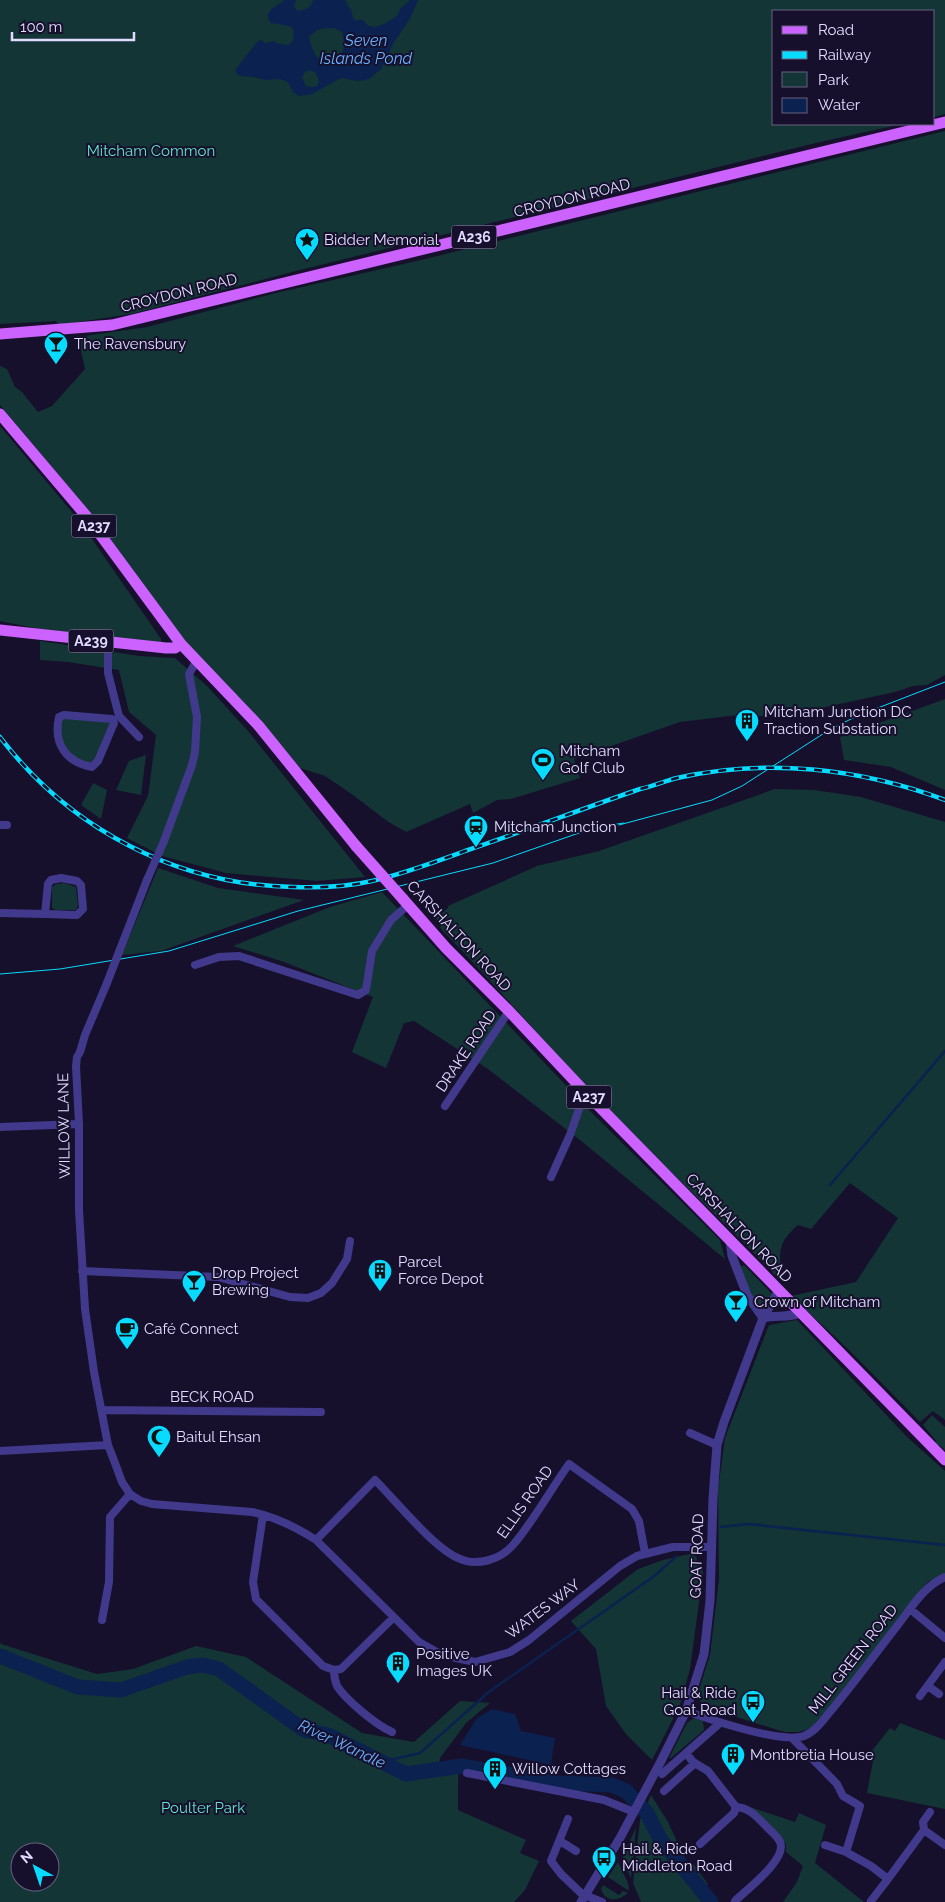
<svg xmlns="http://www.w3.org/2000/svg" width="945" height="1902" viewBox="0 0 945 1902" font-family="Raleway,sans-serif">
<rect width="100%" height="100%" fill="#16102c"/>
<path fill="#133536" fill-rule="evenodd" d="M0,0H945V114L934,117V11H774V124H902L820,142L296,271L131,314L58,325L56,321L0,324Z
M945,131V675L927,685L913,686L895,692L793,714L766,716L738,715L680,722L574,759L580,778L511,799L497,800L473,813L470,804L406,832L387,821L353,795L325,776L300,768L263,725L187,646L94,517L0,405V366L7,369L15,387L22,392L38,412L52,406L85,369L78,337L147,327L276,293L421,260Z
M0,426L81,523L161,639L162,644L40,629L0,621Z
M40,641L140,656L175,658L207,686L248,731L365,877L317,881L226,873L162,856L127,838L148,796L156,735L129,712L119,670L68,662L40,660Z
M945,699V790L891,767L844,760L840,737Z
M62,718L111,720L97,760L86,765L64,755L57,721Z
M146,755L141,795L116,790L129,761Z
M93,783L107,790L101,819L81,805Z
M775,789L814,790L861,797L945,822V1420L933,1411L920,1422L848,1349L791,1296L856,1282L898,1218L850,1183L811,1229L798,1225C779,1242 779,1249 781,1273L776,1276C715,1212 649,1153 588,1089C539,1036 493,982 442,930L436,918L448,908V906L537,866L599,851Z
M158,868L218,888L304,900L161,951L122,955Z
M64,883L76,887L78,905L76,910H56L52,908V887L56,884Z
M382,892L596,1117L720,1240L725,1259L580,1140L488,1069L414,1021L404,1023L386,1068L352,1052L373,997L284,962L233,946L330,907Z
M744,1265L772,1294V1296L764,1307C749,1300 745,1281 740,1267Z
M797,1320L907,1437L945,1471V1574L928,1582L907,1606L841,1695L811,1728L799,1732H784L702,1706L698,1693L710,1655L719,1580L718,1490L725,1438L769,1325Z
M932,1415L945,1427V1450L939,1445L932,1447L936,1441L923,1425Z
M694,1553L703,1572L690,1669L680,1705L652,1760L626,1734L606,1706L596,1649L571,1621L638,1569L663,1560Z
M0,1642L1,1644L97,1674L133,1669L196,1646L246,1657L362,1733L414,1742L460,1701L490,1703L466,1723L440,1758L439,1764L461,1759L458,1778V1810L526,1840L520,1853L539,1861L525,1890L514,1902H0ZM20,1852H50V1882H20Z
M694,1718L703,1721L704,1730L671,1758H669L687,1723Z
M900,1723L945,1740V1809L867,1793L874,1755L871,1752L890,1728L895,1731Z
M651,1795L668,1822L687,1863L691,1861L708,1884L706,1886L708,1890L705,1893L710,1897L707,1899L709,1902H641L633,1883L640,1820Z
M750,1807L795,1822L799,1813L826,1825L815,1863L864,1902H783L797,1882L803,1866L786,1852V1844Z
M636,1827L631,1878L622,1860Z
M618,1862L628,1883L629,1891L608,1877Z
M603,1885L619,1895L623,1891L628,1893C618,1902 605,1902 601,1889Z"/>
<path fill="#0b214f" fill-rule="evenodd" d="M284,0H296L294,7L298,11C305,10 312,7 313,0H345L352,12L353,18L355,20H363L368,26L376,27L386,23L397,16L400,9L410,0H418L410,19L394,42L381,69L369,79L358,81L341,78L312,94L299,96L293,92L288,82L280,79L265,80L253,77L241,76L237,74L235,70L258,41L261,40L265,43L274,41L279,44L288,45L293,41L294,30L290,26L271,23C261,11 277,7 284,0ZM327,28H334L342,32C347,53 343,55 325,63C315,59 311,47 309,37L317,30ZM310,70L316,73L319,81L317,86L312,87L306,86L302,78L305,72Z
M492,1709L515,1714L521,1731L555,1738L551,1765L460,1745L477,1718Z"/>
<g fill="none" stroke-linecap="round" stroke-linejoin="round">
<path stroke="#0b214f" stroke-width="2.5" d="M830,1185L945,1051
M721,1527L749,1524L945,1545
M381,1762L420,1753L490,1691L653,1577L677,1556"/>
<path stroke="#0b214f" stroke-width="15" d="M0,1656L78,1687L121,1690L187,1667L203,1665L219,1669L304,1730L328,1735L406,1774L462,1766L560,1783L612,1785L626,1791L647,1813L660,1839L711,1902"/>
<path stroke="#413a8c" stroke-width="8" d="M108,643V673L119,716L139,737
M64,715L112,719L114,723L98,761L92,767C66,762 53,744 59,717Z
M0,825H7
M164,841L192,765L195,752L197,717L189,674L196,662
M61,878L77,881L81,885L83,909L77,915L45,914L48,884L51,880Z
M0,913L45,914
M119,952L147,880
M195,965L219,957L239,956L358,995L366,990L372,951L391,920L408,905
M107,983L85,1035L80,1052L77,1057L76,1066L79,1124V1210L85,1309L94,1372L108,1445L115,1463L122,1482L130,1494L141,1501L152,1504L252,1512C275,1517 296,1527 316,1540L419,1642L442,1655L475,1662L510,1652L529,1640L620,1566L637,1556L673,1547H712
M445,1106L509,1011
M0,1127L79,1124
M551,1177L570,1135L585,1092
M82,1271L218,1277L290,1297L308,1298L321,1293L332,1283L347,1259L350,1241
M102,1410L321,1412
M690,1433L717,1445
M0,1451L108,1445
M263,1515L253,1582L256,1599L323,1666L334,1670L341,1669L393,1618
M316,1540L375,1480C396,1501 433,1547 458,1558C476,1567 500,1560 513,1545C533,1522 551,1489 569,1464L632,1509L639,1521L645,1553
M910,1609L945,1638
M102,1620L109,1582L110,1517L130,1494
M334,1670C334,1675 335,1681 337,1686C346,1700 376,1725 392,1732
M928,1686L939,1694
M920,1696L945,1662
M686,1711C709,1719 782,1744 804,1736C817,1731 825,1717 834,1707C856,1680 876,1653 897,1626C911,1608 924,1586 945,1577
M792,1738L837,1784L843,1796L860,1806L846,1852L871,1866L888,1879L924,1830L945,1845
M686,1753L693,1762L708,1771L736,1807
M467,1773L604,1800L634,1812
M662,1774L720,1723
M664,1791L695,1763
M568,1819L551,1861L561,1874L582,1894L602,1902
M924,1830L923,1822L930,1812
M560,1841L576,1851
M700,1844L734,1813L736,1807
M825,1845L846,1852
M735,1901C746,1890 788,1859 780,1842C777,1835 769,1830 765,1825C755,1815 749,1808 736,1807
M871,1901L888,1879"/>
<path stroke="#413a8c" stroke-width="9" d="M730,1240L732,1256L747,1295L763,1318
M763,1318C776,1314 789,1319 801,1312
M581,1902L620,1838L660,1763L686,1711L704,1654L710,1601L713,1498L717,1445L724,1422L763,1318L779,1290"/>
<path stroke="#cc62ff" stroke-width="11" d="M0,334L112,325L945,122
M0,414L88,518L181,644L258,725L356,846
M0,630L166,648H175L181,644
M403,899L446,948L509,1011L585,1092L945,1460"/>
<path stroke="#07dbff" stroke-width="1" d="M619,825L712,800L742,786L829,730L857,716L945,682
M0,974L60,969L169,951L298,911L493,863L576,834L604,826L624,823"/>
<defs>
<path id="rail" d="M0,737C70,829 177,885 293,887C319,888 346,887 372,881C403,874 435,862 465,851C524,831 582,809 640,789C653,786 665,781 677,778C766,758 860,768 945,800"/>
</defs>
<use href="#rail" stroke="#07dbff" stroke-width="4.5"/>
<use href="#rail" stroke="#16102c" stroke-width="2.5" stroke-dasharray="8" stroke-linecap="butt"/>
<path stroke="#413a8c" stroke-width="8" d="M147,880L164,841
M107,983L119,952"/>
<path stroke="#cc62ff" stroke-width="11" d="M356,846L403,899"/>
</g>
<defs>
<symbol id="sight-pin" viewBox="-11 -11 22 30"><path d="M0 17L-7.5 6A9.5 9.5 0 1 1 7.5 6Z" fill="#07dbff" stroke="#16102c"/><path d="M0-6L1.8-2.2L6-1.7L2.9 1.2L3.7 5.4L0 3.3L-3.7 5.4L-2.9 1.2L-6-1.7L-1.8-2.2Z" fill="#111"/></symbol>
<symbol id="bar-pin" viewBox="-11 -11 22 30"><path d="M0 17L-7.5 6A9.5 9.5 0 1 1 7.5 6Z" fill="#07dbff" stroke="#16102c"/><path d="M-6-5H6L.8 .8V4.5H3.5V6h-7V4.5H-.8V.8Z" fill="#111"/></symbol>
<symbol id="building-pin" viewBox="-11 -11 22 30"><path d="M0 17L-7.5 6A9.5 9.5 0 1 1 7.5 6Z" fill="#07dbff" stroke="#16102c"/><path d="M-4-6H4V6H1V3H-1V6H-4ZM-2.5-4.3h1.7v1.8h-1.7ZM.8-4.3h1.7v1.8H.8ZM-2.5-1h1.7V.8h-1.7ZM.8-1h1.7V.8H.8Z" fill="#111"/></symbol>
<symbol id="stadium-pin" viewBox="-11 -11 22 30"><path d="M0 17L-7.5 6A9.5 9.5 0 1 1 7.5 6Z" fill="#07dbff" stroke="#16102c"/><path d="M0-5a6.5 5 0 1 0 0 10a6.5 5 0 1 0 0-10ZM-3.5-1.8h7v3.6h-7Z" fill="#111"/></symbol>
<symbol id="station-pin" viewBox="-11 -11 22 30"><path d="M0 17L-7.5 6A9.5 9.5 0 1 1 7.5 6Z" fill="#07dbff" stroke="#16102c"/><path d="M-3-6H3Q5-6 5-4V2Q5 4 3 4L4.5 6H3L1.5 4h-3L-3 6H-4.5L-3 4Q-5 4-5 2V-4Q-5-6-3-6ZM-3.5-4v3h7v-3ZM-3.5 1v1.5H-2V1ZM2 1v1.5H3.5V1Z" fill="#111"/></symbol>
<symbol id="cafe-pin" viewBox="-11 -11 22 30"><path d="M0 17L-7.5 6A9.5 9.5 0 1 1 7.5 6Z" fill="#07dbff" stroke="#16102c"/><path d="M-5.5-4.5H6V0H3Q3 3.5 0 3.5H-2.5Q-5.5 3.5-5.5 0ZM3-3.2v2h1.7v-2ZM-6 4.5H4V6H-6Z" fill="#111"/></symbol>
<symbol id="mosque-pin" viewBox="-11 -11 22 30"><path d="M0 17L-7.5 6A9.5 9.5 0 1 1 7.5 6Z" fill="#07dbff" stroke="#16102c"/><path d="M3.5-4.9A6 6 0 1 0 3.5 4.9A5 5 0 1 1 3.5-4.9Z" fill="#111"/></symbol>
<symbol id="bus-pin" viewBox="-11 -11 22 30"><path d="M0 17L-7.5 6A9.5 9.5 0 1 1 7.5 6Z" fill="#07dbff" stroke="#16102c"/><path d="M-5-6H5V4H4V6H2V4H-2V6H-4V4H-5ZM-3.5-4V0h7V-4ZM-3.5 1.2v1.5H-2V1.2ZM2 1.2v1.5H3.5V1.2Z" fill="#111"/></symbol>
</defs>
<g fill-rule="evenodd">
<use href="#sight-pin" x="293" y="226" width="28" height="38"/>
<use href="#bar-pin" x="42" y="330" width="28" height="38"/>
<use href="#building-pin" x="733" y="707" width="28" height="38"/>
<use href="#stadium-pin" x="529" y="746" width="28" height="38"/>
<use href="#station-pin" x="462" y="813" width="28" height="38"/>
<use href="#building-pin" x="366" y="1257" width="28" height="38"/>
<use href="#bar-pin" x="180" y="1268" width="28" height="38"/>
<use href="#bar-pin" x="722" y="1288" width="28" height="38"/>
<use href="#cafe-pin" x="113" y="1315" width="28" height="38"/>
<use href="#mosque-pin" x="145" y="1423" width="28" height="38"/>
<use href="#building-pin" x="384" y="1649" width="28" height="38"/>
<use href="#bus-pin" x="739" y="1688" width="28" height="38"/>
<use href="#building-pin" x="719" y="1741" width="28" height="38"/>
<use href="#building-pin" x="481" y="1755" width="28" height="38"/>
<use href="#bus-pin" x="590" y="1844" width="28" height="38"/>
</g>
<g text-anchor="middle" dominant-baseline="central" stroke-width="4" stroke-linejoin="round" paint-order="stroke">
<g fill="#16102c" stroke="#a49ec0" stroke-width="1">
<rect x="451.5" y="225.5" width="45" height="23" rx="4"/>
<rect x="71.5" y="514.5" width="45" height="23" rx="4"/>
<rect x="68.5" y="629.5" width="45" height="23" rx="4"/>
<rect x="566.5" y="1085.5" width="45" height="23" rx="4"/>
</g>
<g font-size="14" font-weight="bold" fill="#e1dbff">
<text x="474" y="237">A236</text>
<text x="94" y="526">A237</text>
<text x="91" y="641">A239</text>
<text x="589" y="1097">A237</text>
</g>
<g font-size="15" fill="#61e4ca" stroke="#16102c">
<text x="151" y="151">Mitcham Common</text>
<text x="203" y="1808">Poulter Park</text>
</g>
<g font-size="15" fill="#e1dbff" stroke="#16102c">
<text transform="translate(572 198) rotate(-14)">CROYDON ROAD</text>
<text transform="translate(179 293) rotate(-14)">CROYDON ROAD</text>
<text transform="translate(459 936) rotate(47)">CARSHALTON ROAD</text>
<text transform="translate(466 1051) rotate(-56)">DRAKE ROAD</text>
<text transform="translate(64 1126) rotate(-91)">WILLOW LANE</text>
<text transform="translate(739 1228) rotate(46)">CARSHALTON ROAD</text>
<text x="212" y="1397">BECK ROAD</text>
<text transform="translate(525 1502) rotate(-55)">ELLIS ROAD</text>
<text transform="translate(697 1556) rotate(-88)">GOAT ROAD</text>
<text transform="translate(543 1609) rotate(-37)">WATES WAY</text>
<text transform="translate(853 1659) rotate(-52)">MILL GREEN ROAD</text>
</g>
<g font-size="15" fill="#e1dbff" stroke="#16102c" text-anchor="start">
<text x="324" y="240">Bidder Memorial</text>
<text x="74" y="344">The Ravensbury</text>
<text x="764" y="712">Mitcham Junction DC<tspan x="764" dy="17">Traction Substation</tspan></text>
<text x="560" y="751">Mitcham<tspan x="560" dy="17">Golf Club</tspan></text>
<text x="494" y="827">Mitcham Junction</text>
<text x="398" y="1262">Parcel<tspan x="398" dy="17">Force Depot</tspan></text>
<text x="212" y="1273">Drop Project<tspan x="212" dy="17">Brewing</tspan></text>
<text x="754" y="1302">Crown of Mitcham</text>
<text x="144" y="1329">Café Connect</text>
<text x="176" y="1437">Baitul Ehsan</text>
<text x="416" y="1654">Positive<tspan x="416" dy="17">Images UK</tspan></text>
<text x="736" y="1693" text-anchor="end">Hail &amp; Ride<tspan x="736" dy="17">Goat Road</tspan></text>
<text x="750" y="1755">Montbretia House</text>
<text x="512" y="1769">Willow Cottages</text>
<text x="622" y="1849">Hail &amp; Ride<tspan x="622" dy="17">Middleton Road</tspan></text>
</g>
<g font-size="16" font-style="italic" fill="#69b2ff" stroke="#16102c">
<text x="366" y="40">Seven<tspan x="366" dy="18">Islands Pond</tspan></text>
<text transform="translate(342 1744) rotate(25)">River Wandle</text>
</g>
</g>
<rect x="772" y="10" width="162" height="115" fill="#16102c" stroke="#676180"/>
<rect x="782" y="26" width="25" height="8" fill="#cc62ff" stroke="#676180"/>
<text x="818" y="35" font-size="15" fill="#e1dbff">Road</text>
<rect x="782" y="51" width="25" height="8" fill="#07dbff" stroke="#676180"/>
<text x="818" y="60" font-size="15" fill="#e1dbff">Railway</text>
<rect x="782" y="72" width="25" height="15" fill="#133536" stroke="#676180"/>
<text x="818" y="85" font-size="15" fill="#e1dbff">Park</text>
<rect x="782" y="98" width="25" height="15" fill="#0b214f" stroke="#676180"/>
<text x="818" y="110" font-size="15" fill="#e1dbff">Water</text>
<g transform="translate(35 1867) rotate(320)"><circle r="24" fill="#16102c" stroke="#676180"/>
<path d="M0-4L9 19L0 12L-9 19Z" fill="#07dbff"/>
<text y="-8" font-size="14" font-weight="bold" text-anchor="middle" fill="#e1dbff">N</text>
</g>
<path d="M12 32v8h122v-8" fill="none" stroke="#e1dbff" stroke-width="2.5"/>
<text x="20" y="32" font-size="15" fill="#e1dbff" stroke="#16102c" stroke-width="4" paint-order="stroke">100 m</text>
</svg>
